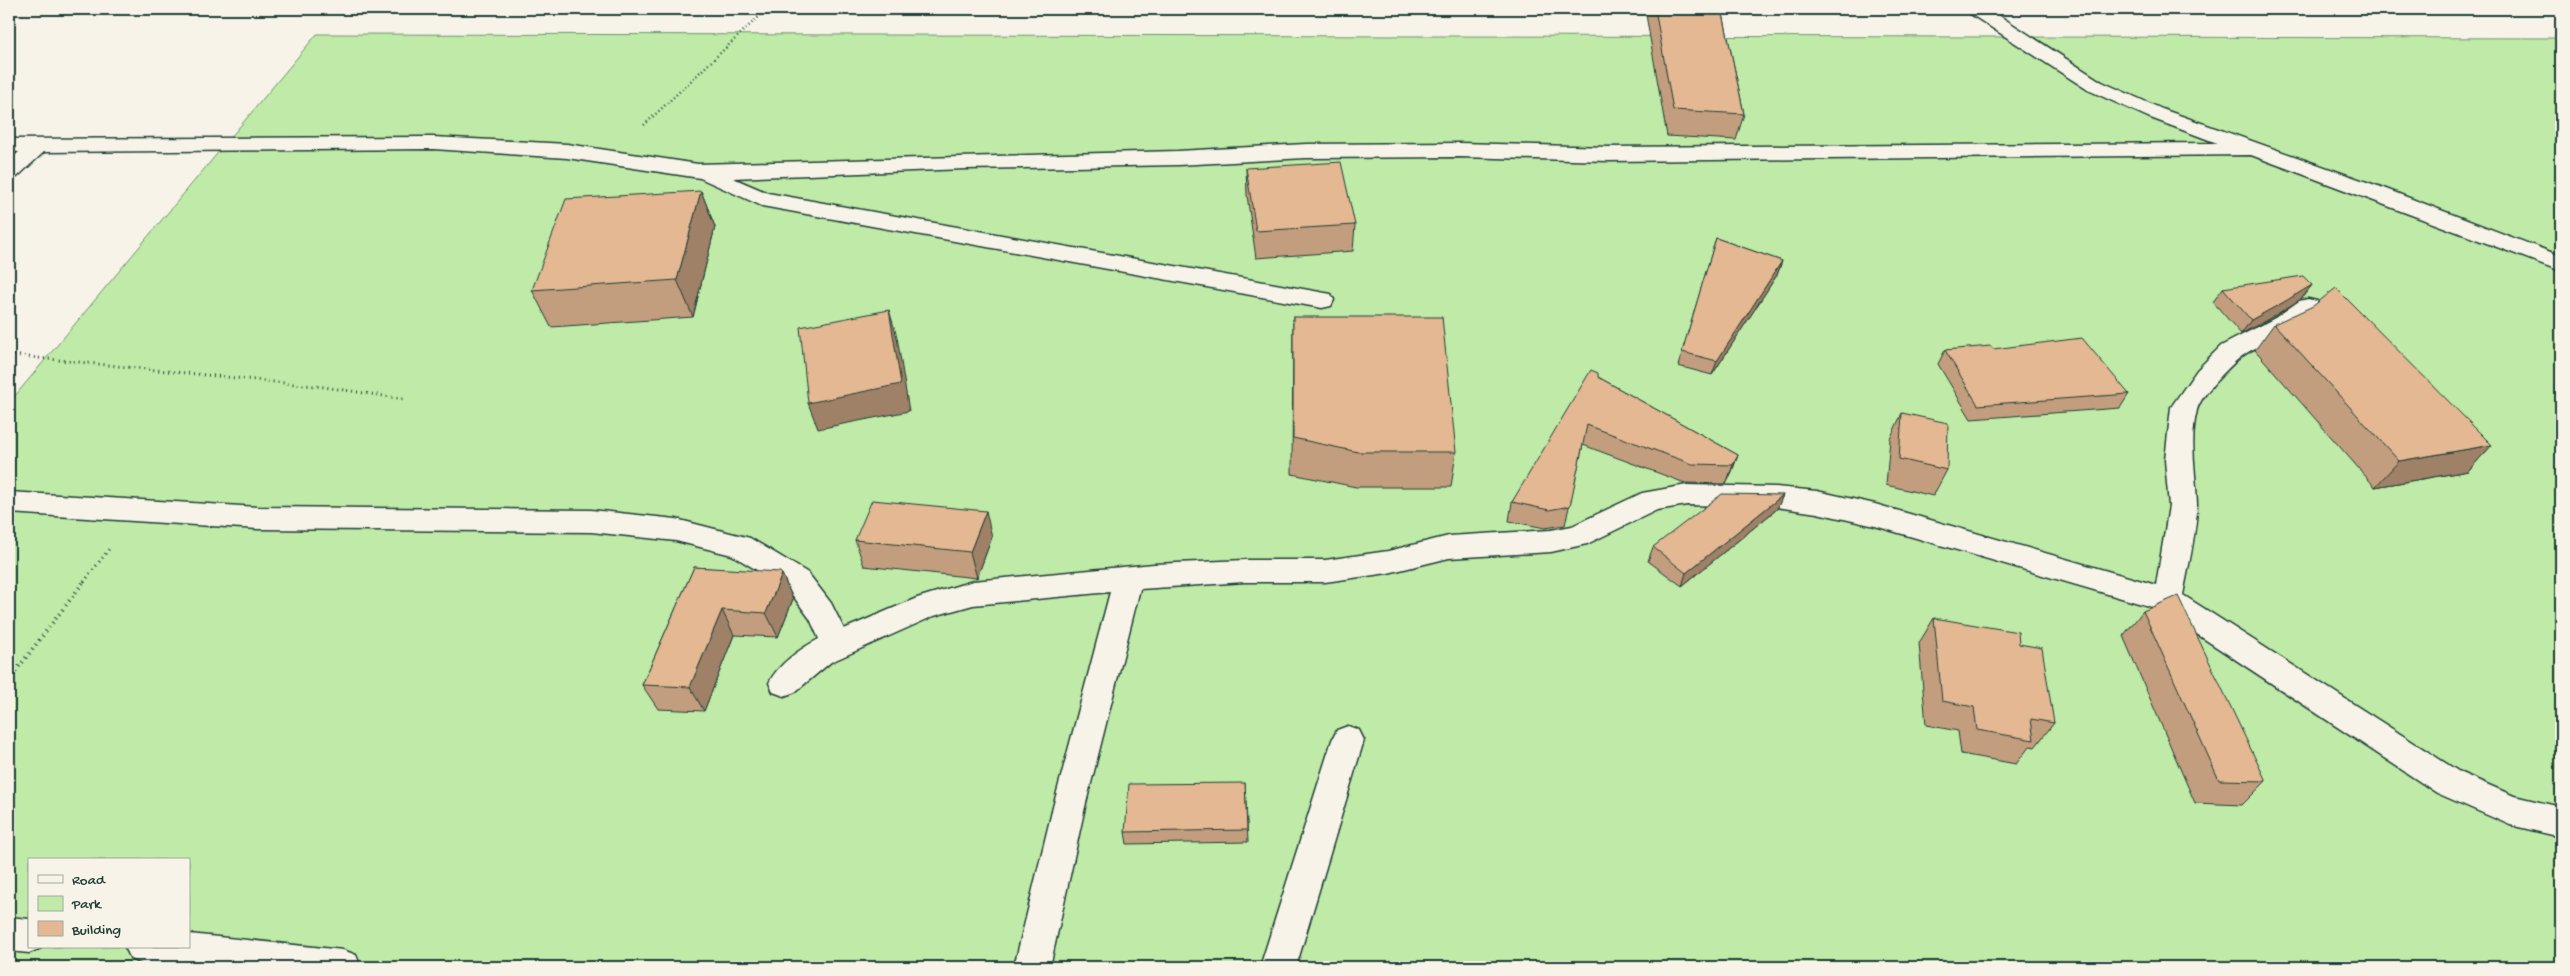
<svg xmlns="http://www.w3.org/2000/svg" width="2570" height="976" viewBox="0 0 2570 976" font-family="'Gochi Hand',sans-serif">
<rect width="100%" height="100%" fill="#f7f3e8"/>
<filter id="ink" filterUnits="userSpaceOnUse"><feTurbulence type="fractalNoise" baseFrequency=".02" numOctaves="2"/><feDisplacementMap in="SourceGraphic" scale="10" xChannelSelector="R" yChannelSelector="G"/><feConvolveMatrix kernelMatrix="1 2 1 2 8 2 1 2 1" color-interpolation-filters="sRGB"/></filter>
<g filter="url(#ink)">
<path fill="#bfeaa7" stroke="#6f946e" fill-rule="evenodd" d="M317,34L2561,38V967H9V403ZM29,860H189V947H29Z"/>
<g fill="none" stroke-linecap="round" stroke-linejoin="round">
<defs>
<path id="street" d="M1966,9H1989L2102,82L2162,109L2378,186L2561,256V271L2251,155L1608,161L1460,157L1306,158L1178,165L965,169L733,178L768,193L1331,294L1334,300L1331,306L1322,308L762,206L700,178L567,158L433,149L44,152L17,177L9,179V161L19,152L9,151V139L433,137L567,144L698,164L1178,151L1306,144L1460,143L1608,147L2217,143L2148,117L2088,90L1969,13Z
M2308,299L2317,301L2320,307C2303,335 2261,339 2237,360C2226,370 2201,395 2197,410C2189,441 2196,473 2197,504C2197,531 2188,568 2183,595L2461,773L2514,796L2561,807V837L2510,825L2437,793L2159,609L1875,526L1817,513L1776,507L1687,505L1657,510L1587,544L1551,552L1449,558L1388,573L1325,582H1245L1140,589L1085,807L1050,967H1014L1053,807L1110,592L973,605L934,616L831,662L795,692L784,696L773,692L769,683C777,665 801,648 819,639L810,619L788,589L732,555L676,541L591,532L258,529L9,513V492L258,507L591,510L676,519L750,538L808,573L831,603L844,629L917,598L973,581L1154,564L1245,560H1325L1388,551L1449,536L1551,530L1572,526L1642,493L1687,485L1776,487L1817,491L1875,504L2156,585L2169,506L2165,460L2171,407L2197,370L2221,346L2275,318L2299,301Z
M1348,726L1359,730L1364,740L1296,967H1260L1332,740L1337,730Z
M9,917L29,919V947L41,948L29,953L9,951Z
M189,934L343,950L356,955L361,967H174L143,964L131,959L125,947H189Z"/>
</defs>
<use href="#street" stroke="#1f3d34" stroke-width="3"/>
<path stroke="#1f3d34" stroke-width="2.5" stroke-dasharray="1 3" stroke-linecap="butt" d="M644,125L767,9"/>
<path stroke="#1f3d34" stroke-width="3" stroke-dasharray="1 4" stroke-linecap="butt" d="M9,355L324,387L404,399
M84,582L109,549"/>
<path stroke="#1f3d34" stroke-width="4" stroke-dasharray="1 4.5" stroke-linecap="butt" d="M9,680L85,580"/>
<use href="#street" fill="#f7f3e8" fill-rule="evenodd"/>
</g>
<path fill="#c39e7e" stroke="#1f3d34" d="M1645,9H1722L1744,114L1736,140L1667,136Z
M1246,168L1355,225L1353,251L1256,258L1247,195Z
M701,191L715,227L693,317L551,327L532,290Z
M1716,238L1782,261L1777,275L1712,375L1678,366Z
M2312,285L2301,299L2274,316L2241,334L2213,302L2223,288Z
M1293,317L1456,452L1451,487H1356L1292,474Z
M2274,324L2492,445L2468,471L2375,487L2255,350Z
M1993,349L2129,394L2120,408L1971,419L1938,364L1945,350Z
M1598,377L1738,455L1731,474L1726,484L1685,483L1583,445L1565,525L1545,528L1509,521L1512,502Z
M1902,413L1947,470L1933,496L1886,485L1890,439Z
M1783,495L1777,509L1682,586L1648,561L1653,547Z
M992,537L977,578L864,566L855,540Z
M694,567L782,574L793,599L778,637L734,635L704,711L658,709L642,685Z
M2143,611L2266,781L2242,805L2195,803L2123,636Z
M1934,618L2019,644L2054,723L2035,747L2030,746L2016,764L1961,754L1958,731L1926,725L1919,643Z
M1245,783L1248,842L1127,844L1125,832Z"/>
<path fill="#9f8167" stroke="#1f3d34" d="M701,191L715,227L693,317L677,280Z
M1782,261L1777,275L1712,375L1717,361Z
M2312,285L2301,299L2274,316L2241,334L2251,320Z
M889,310L897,337L909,411L818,429L808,403Z
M2492,445L2468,471L2375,487L2399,461Z
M1738,455L1731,474L1726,484L1733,465Z
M1783,495L1777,509L1682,586L1686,573Z
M986,511L992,537L977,578L970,552Z
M782,574L793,599L778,637L766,613Z
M722,610L734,635L704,711L690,687Z"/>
<path fill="#e3b893" stroke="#1f3d34" d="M1655,9H1722L1744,114L1673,110Z
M1341,162L1355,225L1256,231L1246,168Z
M701,191L677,280L532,290L566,199Z
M1716,238L1782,261L1717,361L1682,352Z
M2303,276L2312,285L2284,302L2251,320L2223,288Z
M2336,288L2492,445L2399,461L2274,324L2313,306Z
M889,310L901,384L808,403L800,327Z
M1293,317H1442L1456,452H1358L1293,438Z
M2082,338L2129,394L1978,405L1945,350L1991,346L1993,349Z
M1591,370L1598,373V377L1738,455L1733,465L1692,464L1587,425L1570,506L1549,510L1512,502Z
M1902,413L1948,423L1947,470L1899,459Z
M1722,494L1783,495L1686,573L1653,547Z
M872,500L986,511L970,552L855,540Z
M694,567L780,572L782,574L766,613L722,610L690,687L642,685Z
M2178,596L2266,781L2219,780L2143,611Z
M1934,618L2018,632L2019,644L2042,648L2054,723L2031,719L2034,740L1977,730L1974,707L1942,701Z
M1245,783L1247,830L1125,832L1129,784Z"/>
</g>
<rect width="2570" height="976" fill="none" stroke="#f7f3e8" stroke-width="30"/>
<rect x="15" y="15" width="2540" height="946" fill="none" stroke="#1f3d34" stroke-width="2" filter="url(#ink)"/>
<rect x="28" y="858" width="162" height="90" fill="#f7f3e8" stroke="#a1aaa0"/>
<rect x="38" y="875" width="25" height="8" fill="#f7f3e8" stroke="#a1aaa0"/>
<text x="72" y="884" font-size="15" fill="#1f3d34">Road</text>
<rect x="38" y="896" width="25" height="15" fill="#bfeaa7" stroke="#a1aaa0"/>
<text x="72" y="908" font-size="15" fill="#1f3d34">Park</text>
<rect x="38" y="921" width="25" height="15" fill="#e3b893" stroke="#a1aaa0"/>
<text x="72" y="934" font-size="15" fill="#1f3d34">Building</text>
</svg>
